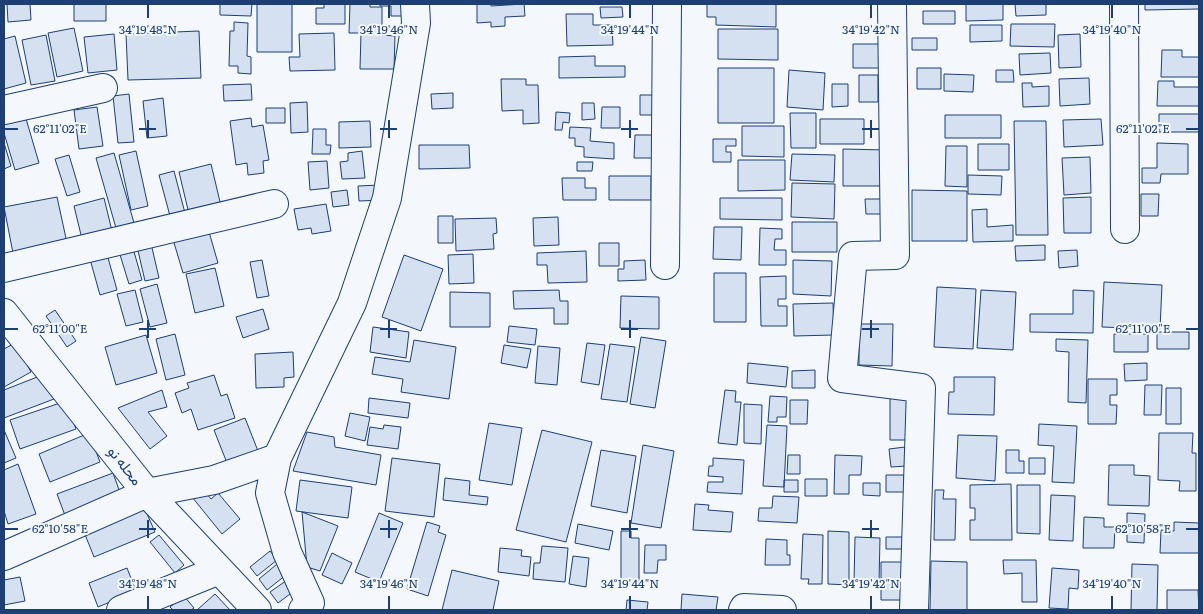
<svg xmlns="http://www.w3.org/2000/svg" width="1203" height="614" viewBox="0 0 1203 614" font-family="Literata,Vazirmatn,serif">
<rect width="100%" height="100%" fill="#f4f7fb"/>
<path fill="#d5e0f0" stroke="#1d3f73" d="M7,4H30L31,20L8,22Z
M74,4H106V21H74Z
M220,4H252L251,16L220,15Z
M257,4H292V52H257Z
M324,4H345V24H316V8H324Z
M350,4H370V7H382V35L395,36L394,69H360L361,33H349Z
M380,4H405V16H391V6H380Z
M477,4H491V6L524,4L525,16L505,17V26L491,27V22L477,23Z
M707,4H776V27L716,25V17H707Z
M966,4H1003V20L966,21Z
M1015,4H1046V15L1016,16Z
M1145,4H1199V9L1145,10Z
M600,7H622L623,17L601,18Z
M923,11H955V24H923Z
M566,14H593V25H612L613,45L567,46Z
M234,22L248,23L247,56L251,57V74L238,73V66H229L230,31H234Z
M1011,24H1055L1054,47L1010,46Z
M970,25H1002V41L970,42Z
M74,28L83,71L57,77L48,33Z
M718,29H778V60L718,59Z
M199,31L201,78L128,80L126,34Z
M334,33L335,70L290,71L289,57H300L299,34Z
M114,34L117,70L88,73L84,37Z
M1080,34L1081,67L1059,68L1058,35Z
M46,35L55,81L31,85L22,40Z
M15,36L26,83L4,89V39Z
M912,38H937V50H912Z
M853,44H885V68H853Z
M1162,50H1182V57H1199V77H1161Z
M1050,53L1051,73L1020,75L1019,54Z
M595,56V66H625V77L559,78V57Z
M718,68H774V123H718Z
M917,68H941V89H917Z
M789,70L825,73L823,110L787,107Z
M996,70H1013L1014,82H996Z
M944,74L974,75L973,92L944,91Z
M859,75H878V102H859Z
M1089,78L1090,104L1060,106L1059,79Z
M501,79H526V85H538L539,123L523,124V110L502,111Z
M1158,81H1174V87H1199V106H1157Z
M1022,83H1032V87L1049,86V106L1023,107Z
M251,84L252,100L224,101L223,85Z
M832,84H848V106L832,107Z
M453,93V108L432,109L431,94Z
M129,94L134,142L118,143L113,96Z
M640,95H654L653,115H640Z
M163,98L167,136L147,138L143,101Z
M307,102L308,132L291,133L290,103Z
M582,103H594L595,119L582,120Z
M97,107L103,146L79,149L74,110Z
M602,107H620V128H601Z
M266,108H285V123H266Z
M24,112L39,163L15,170L4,133V118Z
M556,112L570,113L569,123L563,122L562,130H555Z
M790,113H816V148H791Z
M1159,114H1199V132H1159Z
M945,115H1001V138H945Z
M251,118L252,127L263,125L269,160L263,161L264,173L248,175L247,163L236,165L230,121Z
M820,119H864V144H820Z
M1101,119L1103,145L1064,147L1063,120Z
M370,121L371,147L339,148V122Z
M1014,121H1046L1048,235H1016Z
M742,126H784V157L742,156Z
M570,127L591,128L590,141L614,143V159L584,157V147L575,146V138H569Z
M313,129H326V145H331L330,154H312Z
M635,135H656L655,158H634Z
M713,139H736V146H726V152H731V162H713Z
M4,143L11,166L4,169Z
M1157,143L1188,144V174H1161L1160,183H1142V168H1157Z
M978,144H1009V170H978Z
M419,145H469L470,168L419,169Z
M946,146H967V187L945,186Z
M843,149L886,150V186H843Z
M136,151L148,206L131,210L119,155Z
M362,151L365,178L342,179L340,162L348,161V153Z
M114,153L134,223L116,228L96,158Z
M792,154L835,155L834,182L790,180Z
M69,155L80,192L67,196L55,159Z
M1090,157L1091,193L1064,195L1062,158Z
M738,160H785V190L738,191Z
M327,161L329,188L310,190L308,162Z
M577,162H593L592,171H577Z
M211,164L221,206L189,214L179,172Z
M174,171L185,213L170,216L159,175Z
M968,175L1002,176L1001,195L968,194Z
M609,176H651V200H609Z
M562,178H585V188H596V200H563Z
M792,183L835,184L834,219L791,217Z
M380,185L381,200L359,201L358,186Z
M347,190L349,205L333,207L331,192Z
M912,190L967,191V241H912Z
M1141,194H1159L1158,216H1141Z
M57,197L67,243L13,253L4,207Z
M1091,197V233H1064L1063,198Z
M104,198L112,231L82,239L74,206Z
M720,198H782V220L720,219Z
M865,199H883V214H866Z
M326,204L331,231L312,234L311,228L298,230L294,209Z
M987,209V227L1013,225V241L973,242L972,210Z
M438,216H453V243H438Z
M558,217L559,245L534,246L533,218Z
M496,218L497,233L493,234L494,249L456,251L455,219Z
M792,222H837V252H792Z
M207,225L218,263L183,273L172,236Z
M714,227H742L741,260L713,259Z
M760,228L782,229V239H775L774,250H786V265H759Z
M150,239L159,278L145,281L136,242Z
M131,241L142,280L129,284L117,245Z
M599,243H619V266H599Z
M1045,245V260L1016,261L1015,246Z
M105,247L117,290L100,295L88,252Z
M1077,250L1078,266L1059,268L1058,251Z
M586,251L587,282L548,283L547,265H537V253Z
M473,254L474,283L449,284L448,255Z
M404,255L443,269L421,331L382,317Z
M262,260L269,296L257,298L250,262Z
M645,260L646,280L618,281V269H624V261Z
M793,260L832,261L831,296L793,294Z
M215,268L224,306L195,313L186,274Z
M714,273H746V322H714Z
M786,276V299H778V306H787V326H761L760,277Z
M1104,282L1162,285L1160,329L1102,327Z
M157,284L167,323L150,327L140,289Z
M937,287L976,289L973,349L934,347Z
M135,290L143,322L126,326L117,294Z
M559,290L560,301H568V324H554V308L514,309L513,291Z
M981,290L1016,292L1013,350L977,348Z
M1073,290L1094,291L1093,333L1030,332V314H1073Z
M450,292L490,293V327H450Z
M621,296L659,297V329L620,328Z
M833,303L834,335L794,336L793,304Z
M263,309L269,329L243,338L236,317Z
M55,310L76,341L67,347L46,316Z
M859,324H893L892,366L859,365Z
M509,326L537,329L535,345L507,342Z
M373,327L409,332L406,358L370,352Z
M1157,332H1189V349H1157Z
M175,334L185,375L166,380L156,339Z
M1114,334H1148V352H1114Z
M146,335L157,373L116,385L105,347Z
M641,337L666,341L655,408L630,404Z
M1056,339L1088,340L1086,403L1068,402L1069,352L1056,351Z
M414,340L456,347L449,399L401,392L403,379L372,374L375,357L410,362Z
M15,343L31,372L4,387V349Z
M587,343L605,345L599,385L581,382Z
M610,344L635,347L627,402L601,399Z
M504,345L531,349L527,368L501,363Z
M538,346L560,348L557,385L535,383Z
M293,352L294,377L284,378V387L256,388L255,354Z
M748,363L788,367L786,387L747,383Z
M1147,363V380L1125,381L1124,364Z
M815,370V388H792V371Z
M45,374L54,399L4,418V390Z
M214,375L221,396L227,394L235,418L198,430L191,409L182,413L175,393L189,388L187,383Z
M954,377H995L994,415L948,414L949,392H954Z
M1088,379H1117V395H1110V405H1117L1116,424H1088Z
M1145,385H1162L1161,415H1144Z
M1166,388H1181V424H1166Z
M890,389H916V440H890Z
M162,390L167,407L148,412L167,436L150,449L118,408Z
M725,390L736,391L735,402H741L737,445L718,443Z
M770,396L787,397L786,417H777V422H768Z
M369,398L410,403L408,418L368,413Z
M790,400H808L807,424H790Z
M66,401L76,429L20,449L10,420Z
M744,404L762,405L761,444L744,443Z
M350,413L370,417L365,441L345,436Z
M245,418L258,451L227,463L214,430Z
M489,423L522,428L512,485L479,480Z
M1039,424L1077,426L1074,483L1052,482L1054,446L1038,445Z
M384,425L401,427L398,449L367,445L370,427L383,429Z
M767,425L787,426L784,487L763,486Z
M4,430L16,458L4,463Z
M542,430L592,442L566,542L516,530Z
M307,432L334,437L335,447L381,455L376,485L293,471Z
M89,433L100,462L50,482L39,454Z
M1159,433H1193L1192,453H1196V491H1179L1180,481L1158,480Z
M958,435L997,436L995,481L956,478Z
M643,445L674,451L661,528L631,523Z
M905,447L906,466L891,467L889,449Z
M601,450L636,456L627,513L591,506Z
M1006,450H1019V461H1024V473H1006Z
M788,455H800V474H787Z
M835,455L862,456L861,475H849V494H834Z
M392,458L440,464L434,517L385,511Z
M713,458L744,460L742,494L707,492L708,482H723V477L708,476L709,466H713Z
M1029,458H1045V474H1029Z
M18,464L36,514L8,524L4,511V470Z
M1109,465H1134V475L1150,476L1149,506L1108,505Z
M113,473L122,498L66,518L57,494Z
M886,475H904V492H886Z
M445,478L470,481L469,495L488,497L487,505L443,500Z
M805,479H827V496H805Z
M300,480L352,487L348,518L296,511Z
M784,480H798V492H784Z
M863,483H880V496L863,495Z
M1011,484L1012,540H970V520H975V508H970V485Z
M1017,485H1040V534L1017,533Z
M202,488L211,499L218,493L240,519L222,534L192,497Z
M935,490H944L943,499H956L955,540H934Z
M1051,495L1075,496L1073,541L1049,540Z
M773,496L799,497L797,523L758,521L759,508H772Z
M695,504L709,505L708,510L733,512L731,532L693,530Z
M144,507L155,532L94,557L84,532Z
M302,512L338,526L320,571L307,567Z
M379,513L403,523L379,582L355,572Z
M1127,513L1145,514L1144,543L1127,542Z
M1084,517L1104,518V527H1115L1114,548H1083Z
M427,522L440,526L438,532L446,535L428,596L407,589Z
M1174,522L1199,523V553H1160L1161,530L1174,531Z
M578,524L613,531L609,550L575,543Z
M621,531H631V538H639V582H621Z
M828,531L849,532V585L828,584Z
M803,534L823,535L822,584H808L809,579H801Z
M159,535L184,565L175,573L150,542Z
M855,537L880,538L879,583L854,582Z
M886,537H910L911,549H886Z
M766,539L787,540V555H790V565H765Z
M645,545H666V560H658L657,573H644Z
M542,546L568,548L565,582L533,579L534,563H540Z
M500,548L522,550L521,556L531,557L529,576L498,572Z
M270,551L277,560L257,576L250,567Z
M332,553L352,563L342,584L322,575Z
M573,556L589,558L586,587L569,584Z
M282,560L291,571L267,590L259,579Z
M1003,560H1036L1037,602H1022V573L1004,574Z
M931,561L967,562V610H930Z
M881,562H909L908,600H881Z
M1132,564L1158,565L1157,610H1131Z
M127,568L136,591L98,607L89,583Z
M1052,568L1079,570L1078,589L1069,588L1068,609L1049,608Z
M452,570L499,581L493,610H442Z
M20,577L25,601L4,605V580Z
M290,578L298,588L278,603L270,592Z
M1167,590H1198L1199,610H1167Z
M215,594L230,610H197Z
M682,594L718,597L716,610H681Z
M184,596L194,608L191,610H173L170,607Z
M627,600L648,602L647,610H626Z"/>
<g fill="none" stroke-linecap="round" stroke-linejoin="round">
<defs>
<path id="minor" d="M892,4L895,255L853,256L842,378L921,388L914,610
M1124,4L1125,229
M4,110L103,88
M665,265L667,4
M4,268L274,204
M4,313L147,493L257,610
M4,556L147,493L214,480L277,458
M121,610L219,570
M303,610L310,603L287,552L270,493L277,458L352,303L387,198L416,23L415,4
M743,610L744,608L782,610"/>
</defs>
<use href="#minor" stroke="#1d3f73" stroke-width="30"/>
<use href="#minor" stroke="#f4f7fb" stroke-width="28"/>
</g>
<path fill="none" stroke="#1d3f73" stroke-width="2" d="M148,5V18M389,5V18M630,5V18M871,5V18M1112,5V18M148,120V138M389,120V138M630,120V138M871,120V138M5,129H18M139,129H156M380,129H397M621,129H638M862,129H879M1186,129H1198M148,320V338M389,320V338M630,320V338M871,320V338M5,329H18M139,329H156M380,329H397M621,329H638M862,329H879M1186,329H1198M148,520V538M389,520V538M630,520V538M871,520V538M5,529H18M139,529H156M380,529H397M621,529H638M862,529H879M1186,529H1198M148,596V609M389,596V609M630,596V609M871,596V609M1112,596V609"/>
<g text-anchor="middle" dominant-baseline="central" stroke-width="4" stroke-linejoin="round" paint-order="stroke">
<g font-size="15" fill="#1d3f73" stroke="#f4f7fb">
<text transform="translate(126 465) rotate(52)">محله نو</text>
</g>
</g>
<g font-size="12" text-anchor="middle" fill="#1d3f73" stroke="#f4f7fb" stroke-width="4" stroke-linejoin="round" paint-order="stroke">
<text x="148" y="34">34°19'48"N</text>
<text x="389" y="34">34°19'46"N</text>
<text x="630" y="34">34°19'44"N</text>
<text x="871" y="34">34°19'42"N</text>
<text x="1112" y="34">34°19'40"N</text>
<text x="1143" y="133">62°11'02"E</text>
<text x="60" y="133">62°11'02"E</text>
<text x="1143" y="333">62°11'00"E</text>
<text x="60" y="333">62°11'00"E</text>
<text x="1143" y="533">62°10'58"E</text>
<text x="60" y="533">62°10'58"E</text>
<text x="148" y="588">34°19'48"N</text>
<text x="389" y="588">34°19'46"N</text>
<text x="630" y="588">34°19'44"N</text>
<text x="871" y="588">34°19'42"N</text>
<text x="1112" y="588">34°19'40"N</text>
</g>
<rect width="1203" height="614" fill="none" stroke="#1d3f73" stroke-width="10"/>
</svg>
